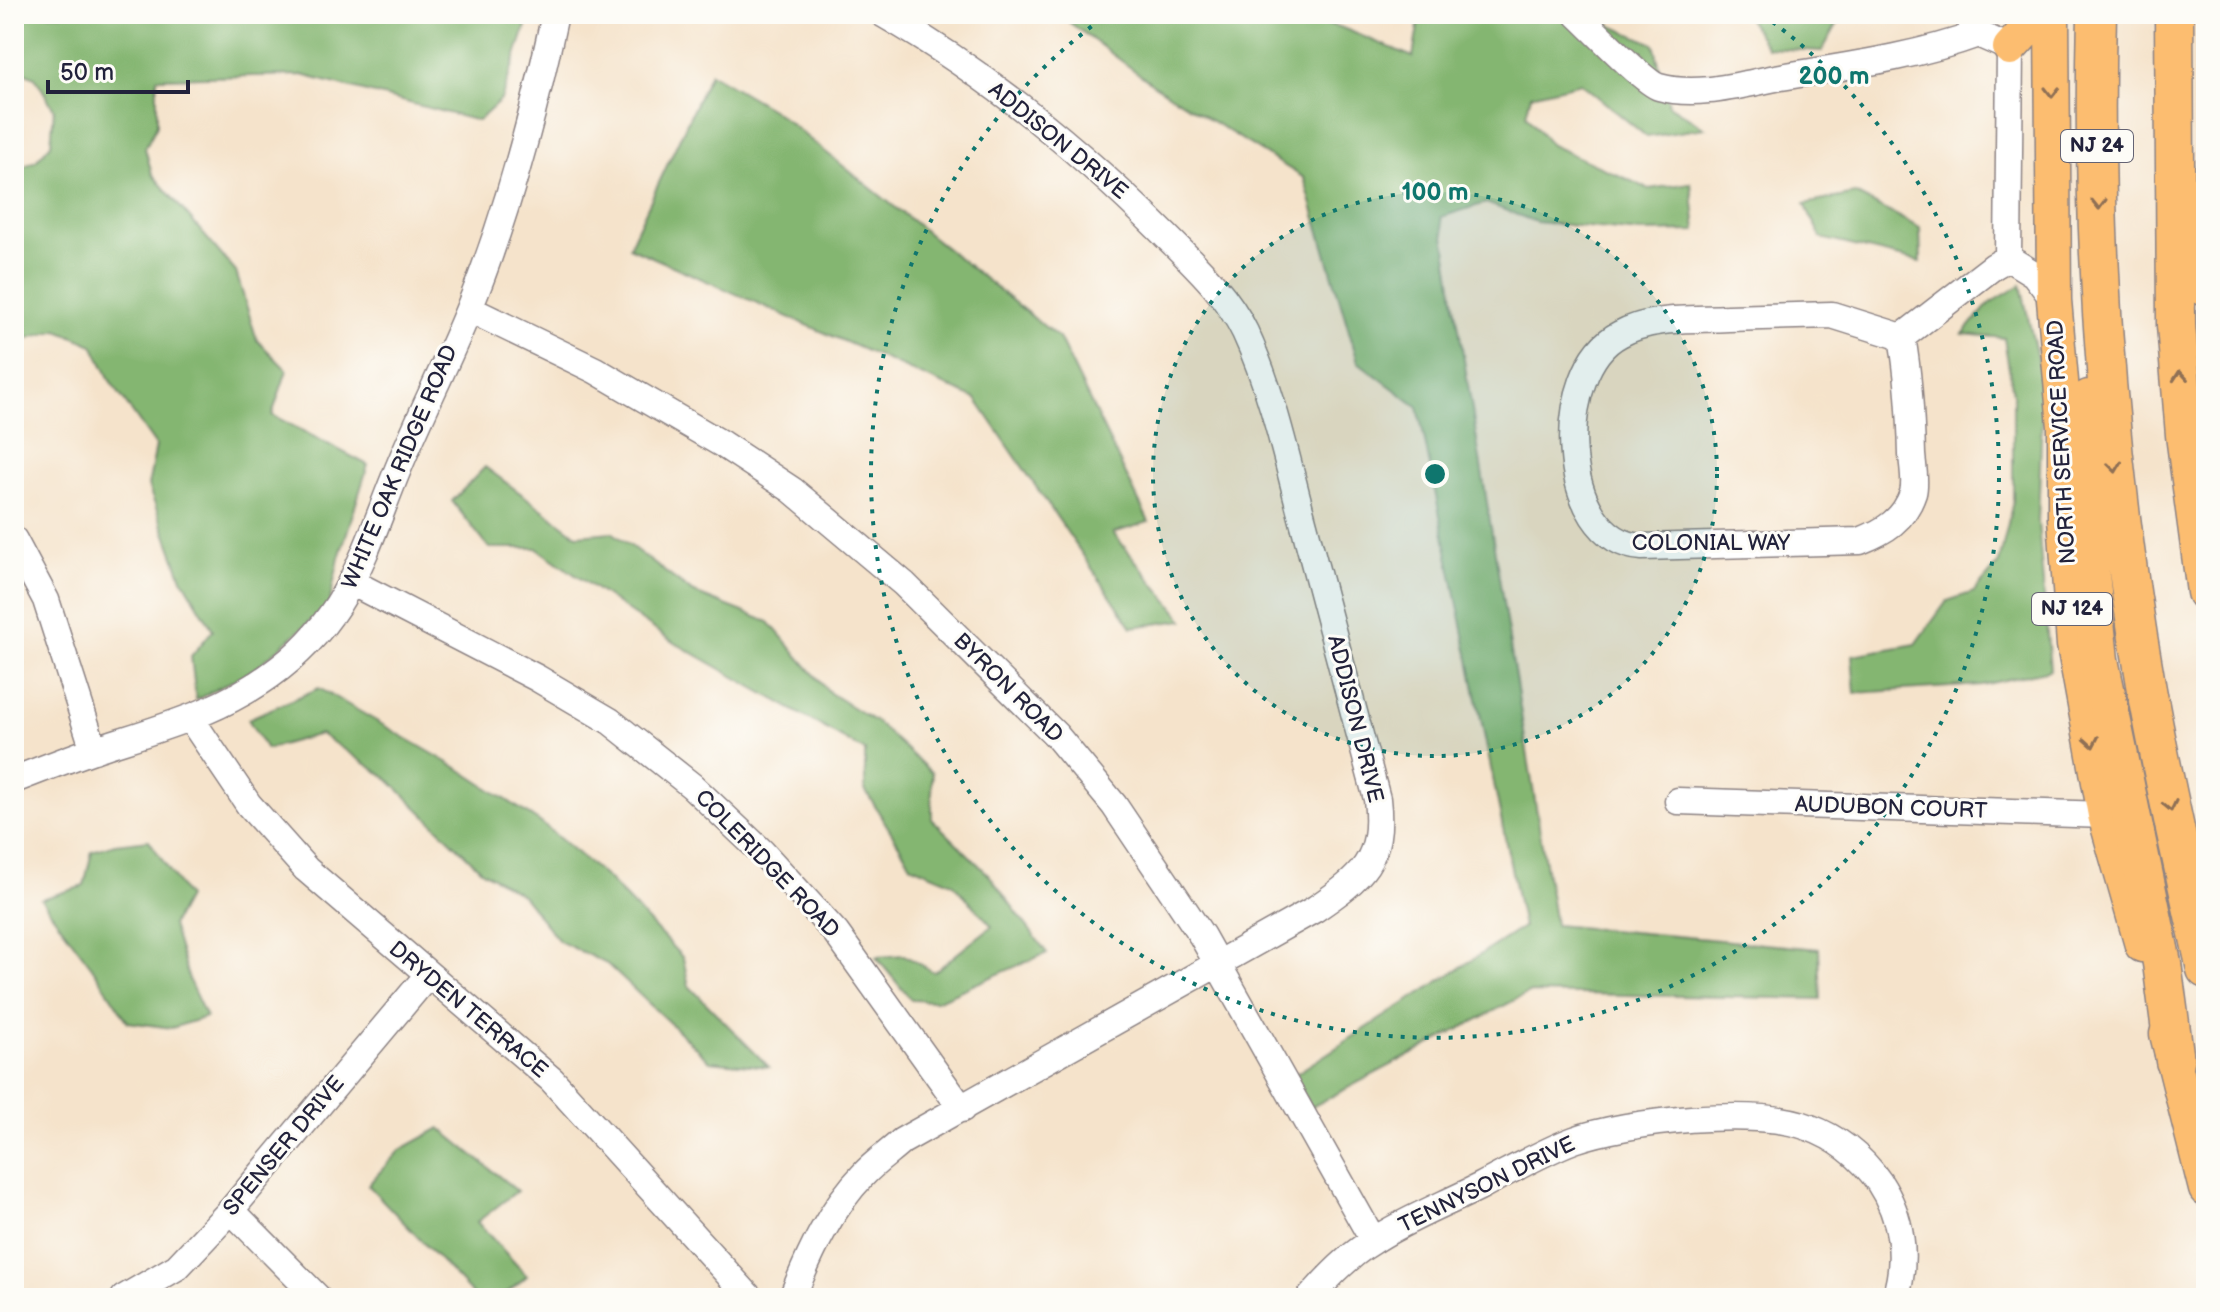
<svg xmlns="http://www.w3.org/2000/svg" width="2220" height="1312" viewBox="0 0 2220 1312" font-family="'Balsamiq Sans',sans-serif">
<rect width="100%" height="100%" fill="#fdfcf7"/>
<filter id="ink" filterUnits="userSpaceOnUse"><feTurbulence type="fractalNoise" baseFrequency=".0125" numOctaves="2"/><feDisplacementMap in="SourceGraphic" scale="16" xChannelSelector="R" yChannelSelector="G"/><feConvolveMatrix kernelMatrix="1 2 1 2 8 2 1 2 1" color-interpolation-filters="sRGB"/></filter>
<filter id="wash" filterUnits="userSpaceOnUse"><feTurbulence type="fractalNoise" baseFrequency=".006" numOctaves="4" result="noise"/><feDisplacementMap in="SourceGraphic" scale="32" xChannelSelector="R" yChannelSelector="G"/><feGaussianBlur stdDeviation="1.8" result="paint"/><feColorMatrix in="noise" values="0 0 0 0 0 0 0 0 0 0 0 0 0 0 0 0 0 1.4 0 .05"/><feComposite in="paint" operator="in"/></filter>
<g filter="url(#wash)">
<rect width="100%" height="100%" fill="#f5e3cb"/>
<path fill="#84b671" stroke="#536c56" stroke-width="2" d="M14,14H507L526,26L501,100L478,121L302,75L157,78V125L145,148L152,174L236,272L257,340L287,370L272,415L368,465L339,558L329,605L255,669L196,700L191,656L213,630L182,578L148,486L156,446L111,382L93,345L58,330L14,342V171L36,161L51,144L54,109L35,77L14,68Z
M1058,14H1280L1340,27L1413,57L1420,14H1601L1612,26L1654,44L1669,105L1705,128L1647,137L1581,83L1531,95L1526,115L1551,145L1649,189L1691,183L1696,231L1640,232L1536,222L1486,203L1441,217L1555,925L1819,949L1821,999L1528,993L1310,1108L1294,1075L1523,927L1418,407L1358,362L1304,178L1154,85Z
M1745,14H1843L1822,51L1767,48Z
M710,73L773,110L1059,338L1149,522L1113,533L1184,620L1132,627L976,399L629,247Z
M1855,194L1920,228L1921,262L1821,238L1805,204Z
M2021,285L2043,385L2038,522L2050,670L1982,685L1855,693L1852,655L1916,644L1947,601L1974,592L1999,563L2013,501V393L2004,338L1963,334L1989,304Z
M485,467L577,535L612,532L692,592L769,622L830,693L876,722L932,773V819L989,875L1047,953L936,1001L911,1000L876,957L904,955L934,972L992,926L953,883L912,866L865,790V751L670,640L536,548H489L452,501Z
M319,688L461,770L540,822L608,879L683,958L689,986L769,1067L710,1061L607,964L559,941L522,895L481,870L386,777L320,734L266,749L248,719Z
M149,840L187,897L172,925L190,983L206,1017L172,1028L128,1022L92,967L41,899L84,886L92,851L115,844Z
M440,1128L517,1191L477,1222L527,1276L501,1298H476L368,1185L400,1150Z"/>
</g>
<g filter="url(#ink)">
<g fill="none" stroke-linecap="round" stroke-linejoin="round">
<defs>
<path id="minor" d="M1577,14C1592,28 1645,83 1659,87C1698,98 1743,84 1781,77C1847,66 1915,57 1978,34
M1967,14L1978,34L2010,48L2008,258
M2008,258L2034,274L2054,300
M469,309L595,370L722,444L792,490L904,584L1056,735L1114,805L1202,936L1373,1240
M1832,315L1902,337C1909,376 1911,415 1912,455C1913,467 1916,482 1913,493C1904,520 1885,531 1860,541L1642,547C1557,541 1552,369 1620,334C1652,316 1692,320 1728,318C1762,317 1797,316 1832,315Z
M1902,337L1994,266L2008,258
M14,540L46,600L94,750
M353,583L537,678L610,721L692,786L762,852L836,933L962,1109
M191,719L249,805L306,869L552,1080L750,1298
M14,780C42,769 70,758 99,748C164,727 225,711 280,668C351,612 365,549 398,469C420,415 447,363 469,309C507,215 534,114 555,14
M1678,801L2105,815
M231,1210L318,1298
M124,1298L177,1267L231,1210L428,975
M792,1298C810,1253 830,1209 864,1174C875,1162 890,1152 902,1141L1315,909C1362,877 1384,860 1377,799C1352,705 1327,611 1302,517C1286,456 1272,390 1245,332C1227,294 1193,263 1164,234C1080,150 986,73 883,14
M1310,1298C1328,1277 1349,1255 1373,1241C1406,1219 1446,1204 1481,1186C1512,1170 1542,1152 1574,1140C1627,1121 1756,1107 1808,1127C1838,1138 1861,1156 1879,1182C1902,1217 1908,1258 1895,1298"/>
<path id="major" d="M2052,14L2054,300L2065,427V518L2074,645L2105,815L2142,945
M2010,48L2041,14
M2167,1034L2206,1189"/>
<path id="highway" d="M2097,14C2091,238 2107,464 2146,684C2163,780 2185,874 2206,969
M2174,14L2176,325L2185,435L2206,592
M2196,202L2206,287
M2089,399L2086,535L2099,660L2162,963L2175,1061"/>
</defs>
<use href="#minor" stroke="#8c8283" stroke-width="29"/>
<use href="#major" stroke="#8c8283" stroke-width="37"/>
<use href="#highway" stroke="#8c8283" stroke-width="41"/>
<use href="#minor" stroke="#fff" stroke-width="26"/>
<use href="#major" stroke="#fcbd6f" stroke-width="34"/>
<use href="#highway" stroke="#fcbd6f" stroke-width="38"/>
</g>
<defs><path id="oneway-chevron" d="M-2-3.5L2.5 0L-2 3.5" fill="none" stroke-width="1.6" stroke-linecap="round" stroke-linejoin="round" transform="scale(2)"/></defs>
<g stroke="#8f7055">
<use href="#oneway-chevron" transform="translate(2052 92) rotate(90)"/>
<use href="#oneway-chevron" transform="translate(2099 204) rotate(89)"/>
<use href="#oneway-chevron" transform="translate(2180 376) rotate(-95)"/>
<use href="#oneway-chevron" transform="translate(2115 467) rotate(83)"/>
<use href="#oneway-chevron" transform="translate(2092 742) rotate(80)"/>
<use href="#oneway-chevron" transform="translate(2170 806) rotate(78)"/>
</g>
</g>
<circle cx="1435" cy="474" r="282" fill="#0f766e" fill-opacity=".12"/>
<g fill="none" stroke="#0f766e" stroke-width="4" stroke-dasharray="4 8">
<circle cx="1435" cy="474" r="282"/>
<path d="M1763 15A564 564 0 1 1 1107 15"/>
</g>
<g text-anchor="middle" dominant-baseline="central" stroke-width="6" stroke-linejoin="round" paint-order="stroke">
<g fill="#fdfcf7" stroke="#646373" stroke-width="2">
<rect x="2061" y="130" width="72" height="32" rx="6"/>
<rect x="2032" y="593" width="80" height="32" rx="6"/>
</g>
<g font-size="20" font-weight="bold" fill="#22223b">
<text x="2097" y="146">NJ 24</text>
<text x="2072" y="609">NJ 124</text>
</g>
<g font-size="22" fill="#22223b" stroke="#fdfcf7">
<text transform="translate(1058 141) rotate(39)">ADDISON DRIVE</text>
<text transform="translate(2062 442) rotate(-93)">NORTH SERVICE ROAD</text>
<text transform="translate(400 467) rotate(-67)">WHITE OAK RIDGE ROAD</text>
<text x="1711" y="543">COLONIAL WAY</text>
<text transform="translate(1008 688) rotate(45)">BYRON ROAD</text>
<text transform="translate(1355 719) rotate(76)">ADDISON DRIVE</text>
<text transform="translate(1891 808) rotate(2)">AUDUBON COURT</text>
<text transform="translate(767 864) rotate(46)">COLERIDGE ROAD</text>
<text transform="translate(468 1010) rotate(40)">DRYDEN TERRACE</text>
<text transform="translate(284 1146) rotate(-50)">SPENSER DRIVE</text>
<text transform="translate(1487 1185) rotate(-26)">TENNYSON DRIVE</text>
</g>
</g>
<circle cx="1435" cy="474" r="12" fill="#0f766e" stroke="#fdfcf7" stroke-width="4"/>
<g font-size="24" text-anchor="middle" font-weight="bold" fill="#0f766e" stroke="#fdfcf7" stroke-width="6" stroke-linejoin="round" paint-order="stroke">
<text x="1834" y="84">200 m</text>
<text x="1435" y="200">100 m</text>
</g>
<rect width="2220" height="1312" fill="none" stroke="#fdfcf7" stroke-width="48"/>
<path d="M48 80v12h140v-12" fill="none" stroke="#22223b" stroke-width="4"/>
<text x="60" y="80" font-size="24" fill="#22223b" stroke="#fdfcf7" stroke-width="6" paint-order="stroke">50 m</text>
</svg>
